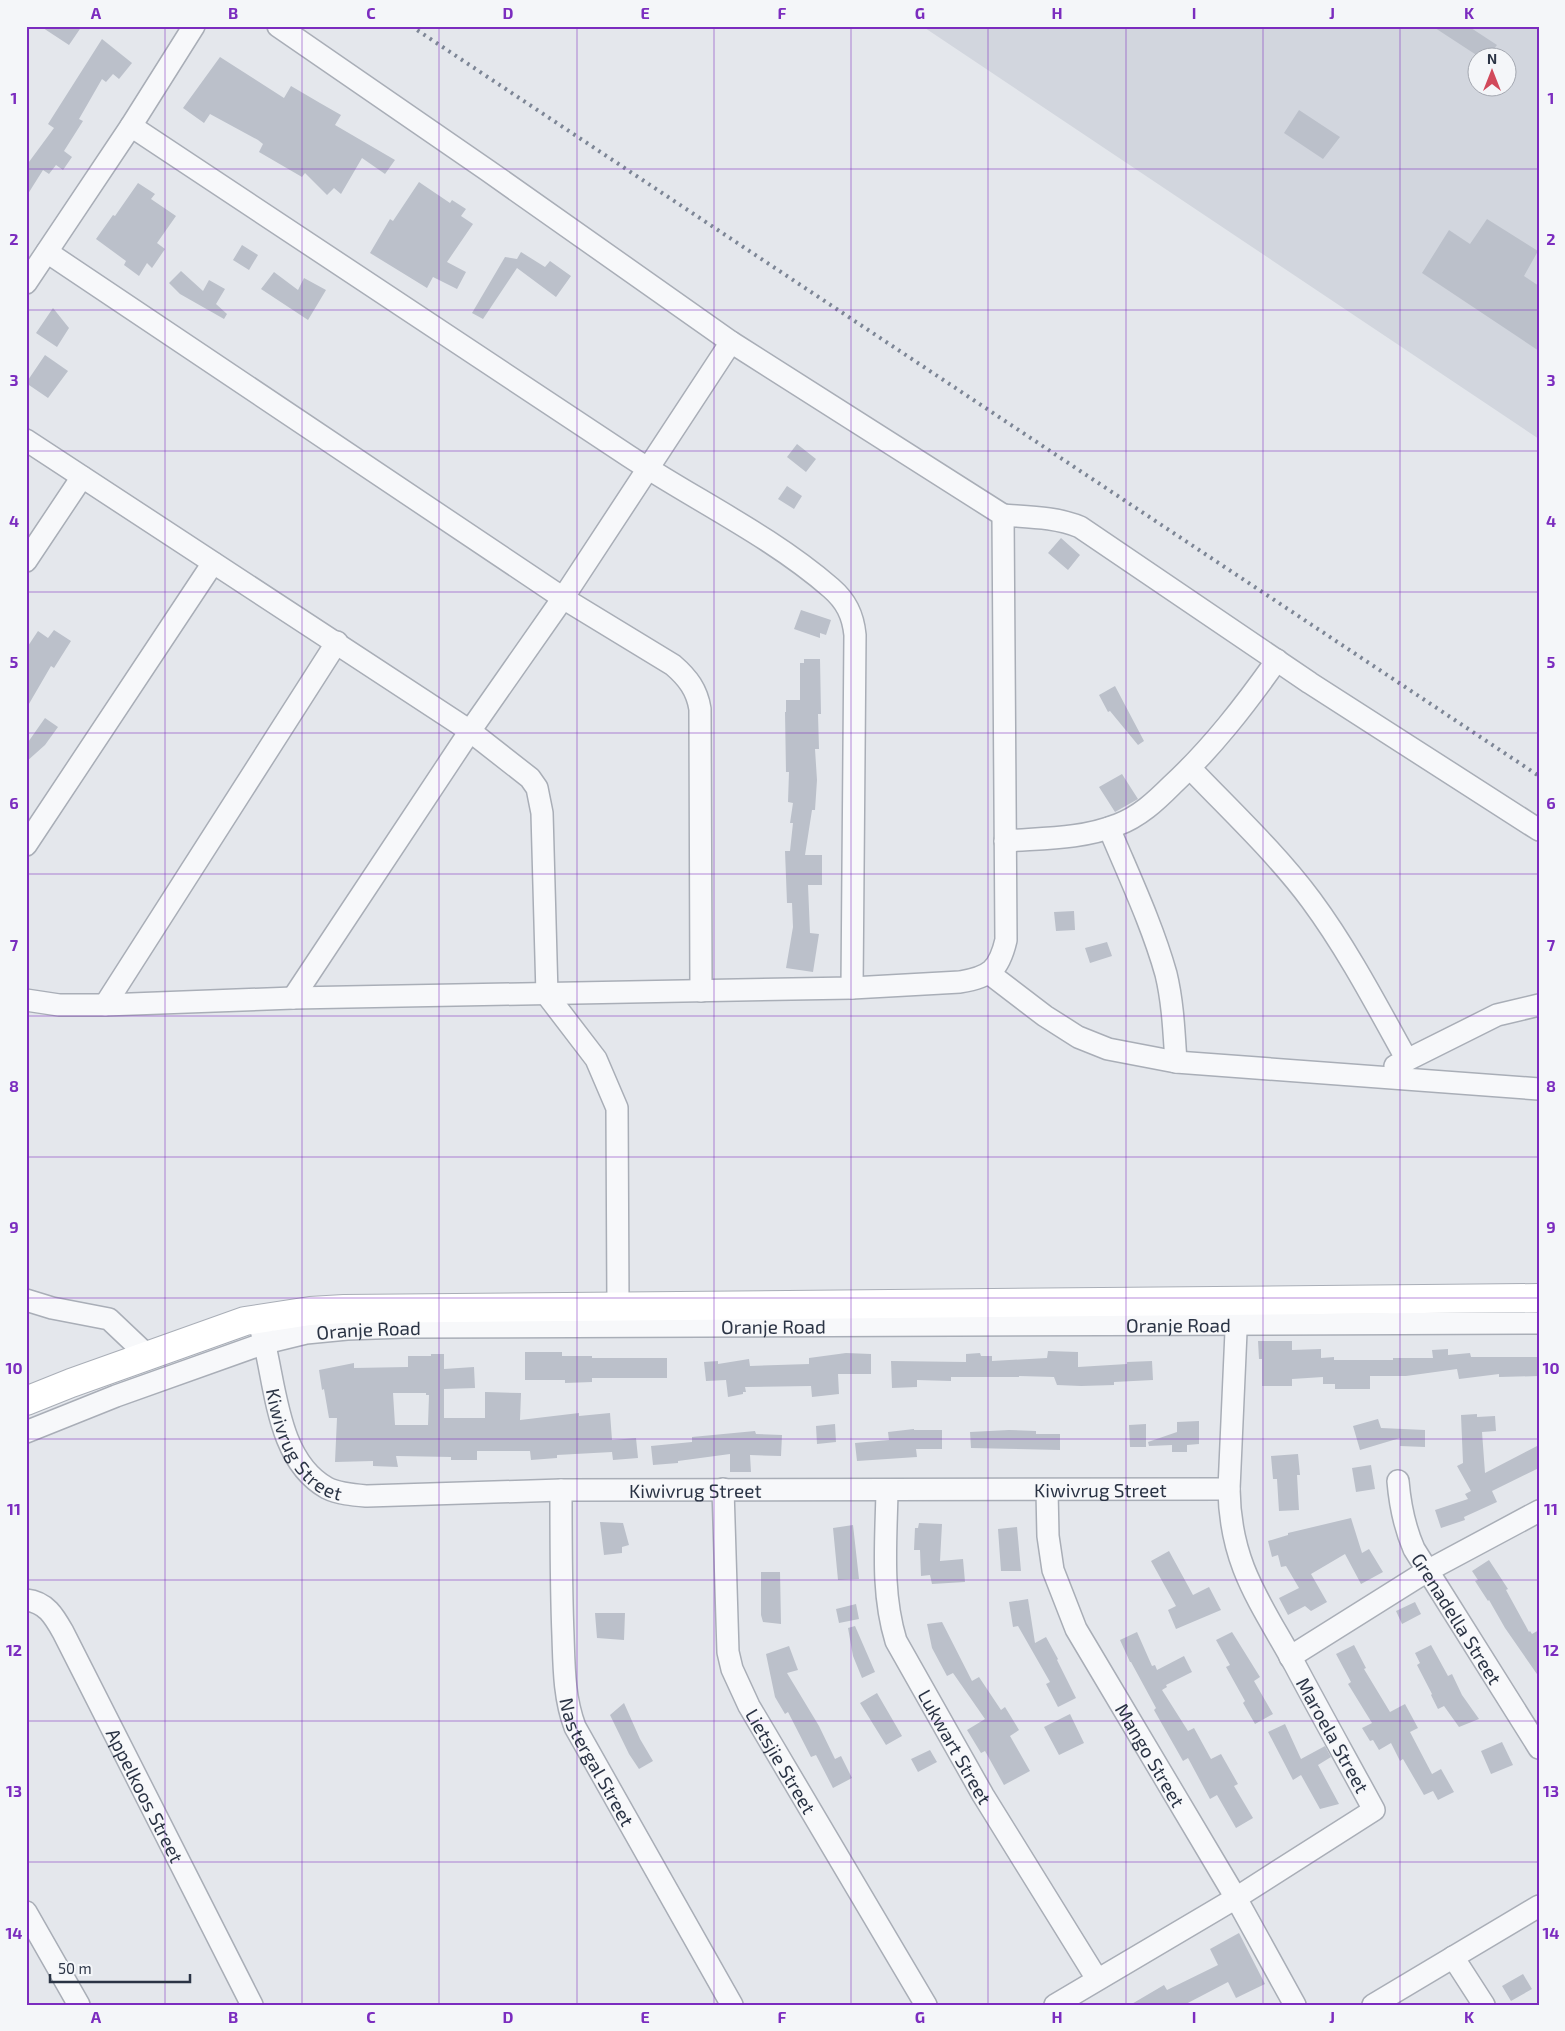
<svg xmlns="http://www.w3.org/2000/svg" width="1565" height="2031" viewBox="0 0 1565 2031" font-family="'Exo 2',sans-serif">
<rect width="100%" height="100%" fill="#e4e7ec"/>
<path fill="#d2d6de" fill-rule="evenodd" d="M922,26H1539V439ZM1478,58H1508V88H1478Z"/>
<path fill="#bbc0ca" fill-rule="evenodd" d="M40,26H82L69,45Z
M1432,26H1468L1497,45L1487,58H1481Z
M102,39L132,63L119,79L113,74L106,82L102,79L79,119L83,121L64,151L72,157L63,170L56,165L49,174L43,170L26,197V166L54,128L48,124Z
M220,57L284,98L291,86L320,103L341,115L335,125L395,160L385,174L362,158L341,194L334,188L327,195L305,173L302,177L259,152L263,144L258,140L210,114L204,123L183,108Z
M1299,110L1340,137L1323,159L1284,133Z
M419,182L450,203L452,200L466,209L461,216L473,224L447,262L466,272L457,289L433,277L427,288L370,253L390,219L393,221Z
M138,183L155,194L151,199L176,216L157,243L165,249L152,268L147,263L139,276L124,265L126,261L96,239L113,215L115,216Z
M1487,219L1538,251L1524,276L1539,286V351L1422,273L1449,230L1470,244Z
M242,245L258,255L249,270L233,260Z
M521,252L545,267L550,261L571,276L556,297L517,268L483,319L472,313L505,257L517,259Z
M181,271L203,291L209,280L225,289L216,304L227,314L224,319L180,294L169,283Z
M274,272L298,290L304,278L326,290L308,320L261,289Z
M53,308L69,328L57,347L36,333Z
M45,355L68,371L48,398L26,383Z
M797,444L816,459L806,472L787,457Z
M787,486L802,496L794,509L778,499Z
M1061,538L1080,555L1068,570L1048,553Z
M801,610L831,620L826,635L820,633V638L794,629Z
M54,630L71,641L54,668L51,666L26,709V649L38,631L48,638Z
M804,659H820L821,714H818L819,749H815L817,780L815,810H812L805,855H822V885H808L810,933L819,934L813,972L786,968L793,927L792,903H787L785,851H790L793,823H790L793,803L788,802L789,772H786L785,712H786V700H800V663H804Z
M1115,686L1144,741L1138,745L1110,711L1108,712L1099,695Z
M45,718L58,727L45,745L26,762V745Z
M1122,774L1138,799L1115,812L1099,787Z
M1074,911L1075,930L1056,931L1054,912Z
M1107,942L1112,956L1090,963L1085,948Z
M1258,1341H1292V1350L1321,1349V1358L1334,1357V1360H1393V1358H1433L1432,1350L1448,1349V1355L1470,1353L1471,1357H1539V1376L1499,1377V1374L1459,1379L1457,1369L1406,1376H1370V1389H1335V1384H1323V1377L1292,1379V1386H1262V1359H1259Z
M1048,1351L1078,1352V1367L1127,1364V1362L1152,1361L1153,1380L1114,1382V1385L1081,1386L1057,1385L1054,1377L1019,1376V1377H951V1381L917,1380V1387L892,1388L891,1361L966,1362V1354L980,1353L981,1356H992V1361L1047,1358Z
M525,1352H562V1356H592V1358H667V1378H592V1382L565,1383V1380H525Z
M846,1353L871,1354V1374H838L839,1394L812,1397L811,1386L745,1387L746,1392H743V1394L728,1397L726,1380L706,1381L704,1362L718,1361V1364L749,1359L750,1366L809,1364V1358Z
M431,1354H444V1369L474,1367L475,1388L444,1389V1418H485V1392L521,1393L520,1420L579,1413V1416L610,1413L612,1440L636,1438L638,1458L613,1460L612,1452L557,1455V1458L531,1460L530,1451H477V1460H451V1457L396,1456L398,1467L373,1466V1461L335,1462L337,1418H329L324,1389L322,1390L319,1370L354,1363V1368L408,1367V1356H431ZM393,1393H426V1395H429L428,1425H395Z
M1477,1414V1417L1495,1416L1496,1431L1482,1432L1485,1473L1539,1445V1468L1492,1491L1497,1502L1464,1517L1465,1520L1441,1528L1435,1510L1468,1499L1465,1494L1471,1491L1457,1466L1463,1463L1461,1415Z
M1378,1419L1381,1428L1425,1430V1447L1400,1446V1438L1360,1450L1353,1426Z
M1199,1421V1444L1187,1445V1452H1172V1445L1149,1446L1148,1442L1177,1432V1422Z
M835,1424L836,1442L817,1444L816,1426Z
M1146,1424V1447H1130L1129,1425Z
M914,1429V1430H942V1449H916L917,1457L857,1461L855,1443L889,1440L888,1432Z
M1009,1430L1036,1431V1434H1060V1450L971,1448L970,1432Z
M755,1431L756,1434L782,1435L781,1456L750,1455L751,1472H730V1454L678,1461V1463L653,1465L651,1446L692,1442V1437Z
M1298,1454L1300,1475H1297L1299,1510L1279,1511L1277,1479H1273L1271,1456Z
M1371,1465L1375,1489L1356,1492L1352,1468Z
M1351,1518L1362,1553L1369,1549L1383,1572L1361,1584L1345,1554L1311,1574L1327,1602L1311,1611L1305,1606L1288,1615L1279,1598L1299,1588L1286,1566L1281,1567L1278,1555L1272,1557L1268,1541L1288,1535V1533Z
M600,1522L623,1523L629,1545L622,1547V1553L604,1555Z
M919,1523L942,1524L940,1561L963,1559L965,1582L932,1584L930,1575L921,1576L920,1550H914L915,1528H918Z
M853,1525L859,1579L838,1580L833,1528Z
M1017,1527L1021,1571H1001L998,1529Z
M1169,1551L1193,1595L1209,1587L1221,1610L1176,1629L1168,1610L1176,1606L1151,1561Z
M1489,1560L1508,1589L1506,1590L1529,1632L1530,1631L1532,1634L1539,1630V1677L1505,1628L1489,1600L1488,1601L1475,1581L1478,1580L1472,1571Z
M761,1572H780L781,1624L763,1622L761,1615Z
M1028,1599L1035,1643L1046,1637L1058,1659L1057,1660L1076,1698L1058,1707L1046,1684L1050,1682L1018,1626L1013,1627L1009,1602Z
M1415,1602L1421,1614L1402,1624L1396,1611Z
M856,1604L859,1619L839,1623L836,1609Z
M595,1613H625L624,1640L597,1638Z
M942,1622L972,1681L979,1677L1001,1710L1005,1707L1019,1730L1010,1736L1030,1771L1004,1785L985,1751L981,1753L967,1730L985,1719L953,1673L947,1676L932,1648L927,1624Z
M855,1626L875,1672L862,1678L853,1656L848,1628Z
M1137,1632L1152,1666L1155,1665L1157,1670L1184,1656L1192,1672L1166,1685L1167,1687L1162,1690L1188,1731L1194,1728L1211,1759L1221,1754L1238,1784L1234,1786L1253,1818L1236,1828L1217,1795L1210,1799L1188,1758L1183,1761L1154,1710L1156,1708L1131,1662H1130L1120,1640Z
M1232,1632L1260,1677L1254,1681L1273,1714L1255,1724L1243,1703L1245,1701L1226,1667L1230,1665L1216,1640Z
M1354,1645L1366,1668L1364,1669L1390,1712L1405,1704L1418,1728L1410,1732L1432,1774L1441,1769L1454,1792L1438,1800L1433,1791L1424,1795L1403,1759L1400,1761L1391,1743L1379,1750L1373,1740L1370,1741L1362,1728L1372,1723L1348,1684L1351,1682L1336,1654Z
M1431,1645L1448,1676L1452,1674L1462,1695L1479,1719L1459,1727L1444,1706L1438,1709L1431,1695L1432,1694L1417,1665L1420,1663L1415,1653Z
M789,1646L798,1670L787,1673L819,1726L835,1759L841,1756L852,1778L833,1788L816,1755L811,1757L788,1712L785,1714L775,1697L766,1654Z
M877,1693L902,1736L886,1745L860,1703Z
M624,1703L640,1739L653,1761L639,1769L629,1754L610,1715Z
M1070,1714L1084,1743L1059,1755L1044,1727Z
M1285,1724L1301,1759L1325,1746L1331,1757L1318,1765L1339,1804L1320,1809L1301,1775L1293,1780L1268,1732Z
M1502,1742L1513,1765L1491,1774L1481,1751Z
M930,1750L937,1762L918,1772L911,1759Z
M1239,1933L1265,1984L1236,1998L1228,1982L1184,2005H1130L1164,1985L1167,1990L1218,1965L1210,1949Z
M1523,1974L1532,1989L1511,2001L1502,1986Z"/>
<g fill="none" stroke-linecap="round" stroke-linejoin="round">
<defs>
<g id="street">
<path d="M131,126C294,234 457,343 621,451C689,497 769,534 831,588C846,601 853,615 855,635L852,988"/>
<path d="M47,252L563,598L673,665C688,678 697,690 700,709L701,991"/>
<path d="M26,283L131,126L194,26"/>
<path d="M26,440L470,731L530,778L537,788L542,813L547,995L596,1059L617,1108L618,1306"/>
<path d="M1003,515C1028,517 1056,517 1080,527L1310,683L1539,830"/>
<path d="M26,561L82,477"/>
<path d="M1190,768C1231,811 1276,853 1311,900C1348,950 1377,1006 1407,1060"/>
<path d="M1109,828C1129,876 1152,924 1166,974C1173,1003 1174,1033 1176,1062"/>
<path d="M1005,841C1043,838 1082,839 1117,825C1139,817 1156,801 1172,785C1212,748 1245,705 1277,660"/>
<path d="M26,845L213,563"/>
<path d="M990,974L1045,1016L1078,1037L1108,1049L1176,1062L1539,1089"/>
<path d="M293,998L470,731L563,598L731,342"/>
<path d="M26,1000L59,1005H105L293,998L852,988L960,982C990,977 999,970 1006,940L1003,515L731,342L487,170L278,26"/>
<path d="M105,1005L337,642"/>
<path d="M1395,1066L1497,1015L1539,1005"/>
<path d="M26,1300L52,1308L109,1319L147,1355"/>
<path id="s1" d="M261,1330C276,1380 275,1459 327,1488C339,1494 354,1495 367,1496L561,1490L1229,1489"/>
<path id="s2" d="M26,1432L116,1396L265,1343L306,1333L347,1329L404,1327L1539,1323"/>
<path id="s3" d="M1398,1481C1400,1505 1404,1526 1414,1549L1539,1748"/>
<path id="s4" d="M723,1489L728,1652L732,1669L749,1706L926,2005"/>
<path id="s5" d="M561,1490C561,1539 561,1587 563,1636C564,1667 564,1698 575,1727L732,2005"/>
<path id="s6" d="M887,1491C886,1543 881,1592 896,1641L983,1795L1097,1979"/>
<path id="s7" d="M1047,1491L1048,1536L1053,1570L1076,1629L1236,1898L1295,2005"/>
<path id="s8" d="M26,1600C46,1602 54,1616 63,1632L252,2005"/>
<path d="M1290,1657L1427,1571L1539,1511"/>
<path d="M26,1912L79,2005"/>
<path d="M1453,1957L1484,2005"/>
<path d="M1055,2005L1236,1898L1374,1810C1348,1762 1321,1714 1295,1665C1261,1603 1230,1565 1229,1489L1237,1309"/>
<path d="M1373,2005L1539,1906"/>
</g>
<path id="secondary" d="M26,1401L71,1383L245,1321L310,1311L344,1309L1539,1298"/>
</defs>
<use href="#street" stroke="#a9aeb7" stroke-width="24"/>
<use href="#secondary" stroke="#a9aeb7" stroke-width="30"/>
<use href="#street" stroke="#f7f8fa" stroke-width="21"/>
<use href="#secondary" stroke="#fff" stroke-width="28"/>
<path stroke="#7d8696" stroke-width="4" stroke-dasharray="2.5 5" stroke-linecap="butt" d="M411,26L1539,776"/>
</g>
<path fill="none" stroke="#7b2cbf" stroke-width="1" stroke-opacity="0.55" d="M165,26V2005M302,26V2005M439,26V2005M577,26V2005M714,26V2005M851,26V2005M988,26V2005M1126,26V2005M1263,26V2005M1400,26V2005M26,169H1539M26,310H1539M26,451H1539M26,592H1539M26,733H1539M26,874H1539M26,1016H1539M26,1157H1539M26,1298H1539M26,1439H1539M26,1580H1539M26,1721H1539M26,1862H1539"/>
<g text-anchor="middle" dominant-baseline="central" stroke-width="4" stroke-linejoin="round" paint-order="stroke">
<g font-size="19" fill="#2b3445" stroke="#f4f6f9">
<text stroke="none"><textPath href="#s2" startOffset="1170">Oranje Road</textPath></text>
<text stroke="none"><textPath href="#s2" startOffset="765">Oranje Road</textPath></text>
<text stroke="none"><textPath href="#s2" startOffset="360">Oranje Road</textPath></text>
<text stroke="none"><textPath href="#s1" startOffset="126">Kiwivrug Street</textPath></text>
<text stroke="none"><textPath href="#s1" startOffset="546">Kiwivrug Street</textPath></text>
<text stroke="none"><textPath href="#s1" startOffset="951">Kiwivrug Street</textPath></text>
<text stroke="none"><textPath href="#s3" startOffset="152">Grenadella Street</textPath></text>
<text transform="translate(1333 1735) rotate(61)">Maroela Street</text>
<text stroke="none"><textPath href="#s6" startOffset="272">Lukwart Street</textPath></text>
<text stroke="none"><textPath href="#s7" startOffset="289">Mango Street</textPath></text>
<text stroke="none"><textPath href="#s5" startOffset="279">Nastergal Street</textPath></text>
<text stroke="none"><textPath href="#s4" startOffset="285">Lietsjie Street</textPath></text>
<text stroke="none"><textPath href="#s8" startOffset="234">Appelkoos Street</textPath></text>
</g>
</g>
<rect width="1565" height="2031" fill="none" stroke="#f4f6f9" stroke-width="55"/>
<g transform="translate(1492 72)"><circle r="24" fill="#f4f6f9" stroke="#a4a8b1"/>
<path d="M0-4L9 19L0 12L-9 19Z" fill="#d1495b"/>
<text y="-8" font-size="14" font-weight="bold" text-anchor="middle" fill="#2b3445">N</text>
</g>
<path d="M50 1974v8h140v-8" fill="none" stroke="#2b3445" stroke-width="2.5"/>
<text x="58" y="1974" font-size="15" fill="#2b3445" stroke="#f4f6f9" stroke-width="4" paint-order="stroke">50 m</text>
<rect x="28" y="28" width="1510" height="1976" fill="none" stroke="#7b2cbf" stroke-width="2"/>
<g font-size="16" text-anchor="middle" font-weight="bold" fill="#7b2cbf">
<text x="96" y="19">A</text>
<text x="233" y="19">B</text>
<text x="371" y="19">C</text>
<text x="508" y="19">D</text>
<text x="645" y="19">E</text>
<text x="782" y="19">F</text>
<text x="920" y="19">G</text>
<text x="1057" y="19">H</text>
<text x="1194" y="19">I</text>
<text x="1332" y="19">J</text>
<text x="1469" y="19">K</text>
<text x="14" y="104">1</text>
<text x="1551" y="104">1</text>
<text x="14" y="245">2</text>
<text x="1551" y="245">2</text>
<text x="14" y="386">3</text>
<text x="1551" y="386">3</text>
<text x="14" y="527">4</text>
<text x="1551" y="527">4</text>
<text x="14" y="668">5</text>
<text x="1551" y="668">5</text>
<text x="14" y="809">6</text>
<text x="1551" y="809">6</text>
<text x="14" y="951">7</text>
<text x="1551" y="951">7</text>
<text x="14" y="1092">8</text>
<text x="1551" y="1092">8</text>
<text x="14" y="1233">9</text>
<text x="1551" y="1233">9</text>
<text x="14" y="1374">10</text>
<text x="1551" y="1374">10</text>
<text x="14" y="1515">11</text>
<text x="1551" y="1515">11</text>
<text x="14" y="1656">12</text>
<text x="1551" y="1656">12</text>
<text x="14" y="1797">13</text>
<text x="1551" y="1797">13</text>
<text x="14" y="1939">14</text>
<text x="1551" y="1939">14</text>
<text x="96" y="2023">A</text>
<text x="233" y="2023">B</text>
<text x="371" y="2023">C</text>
<text x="508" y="2023">D</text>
<text x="645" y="2023">E</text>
<text x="782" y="2023">F</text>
<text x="920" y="2023">G</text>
<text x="1057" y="2023">H</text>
<text x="1194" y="2023">I</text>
<text x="1332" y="2023">J</text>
<text x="1469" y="2023">K</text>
</g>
</svg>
